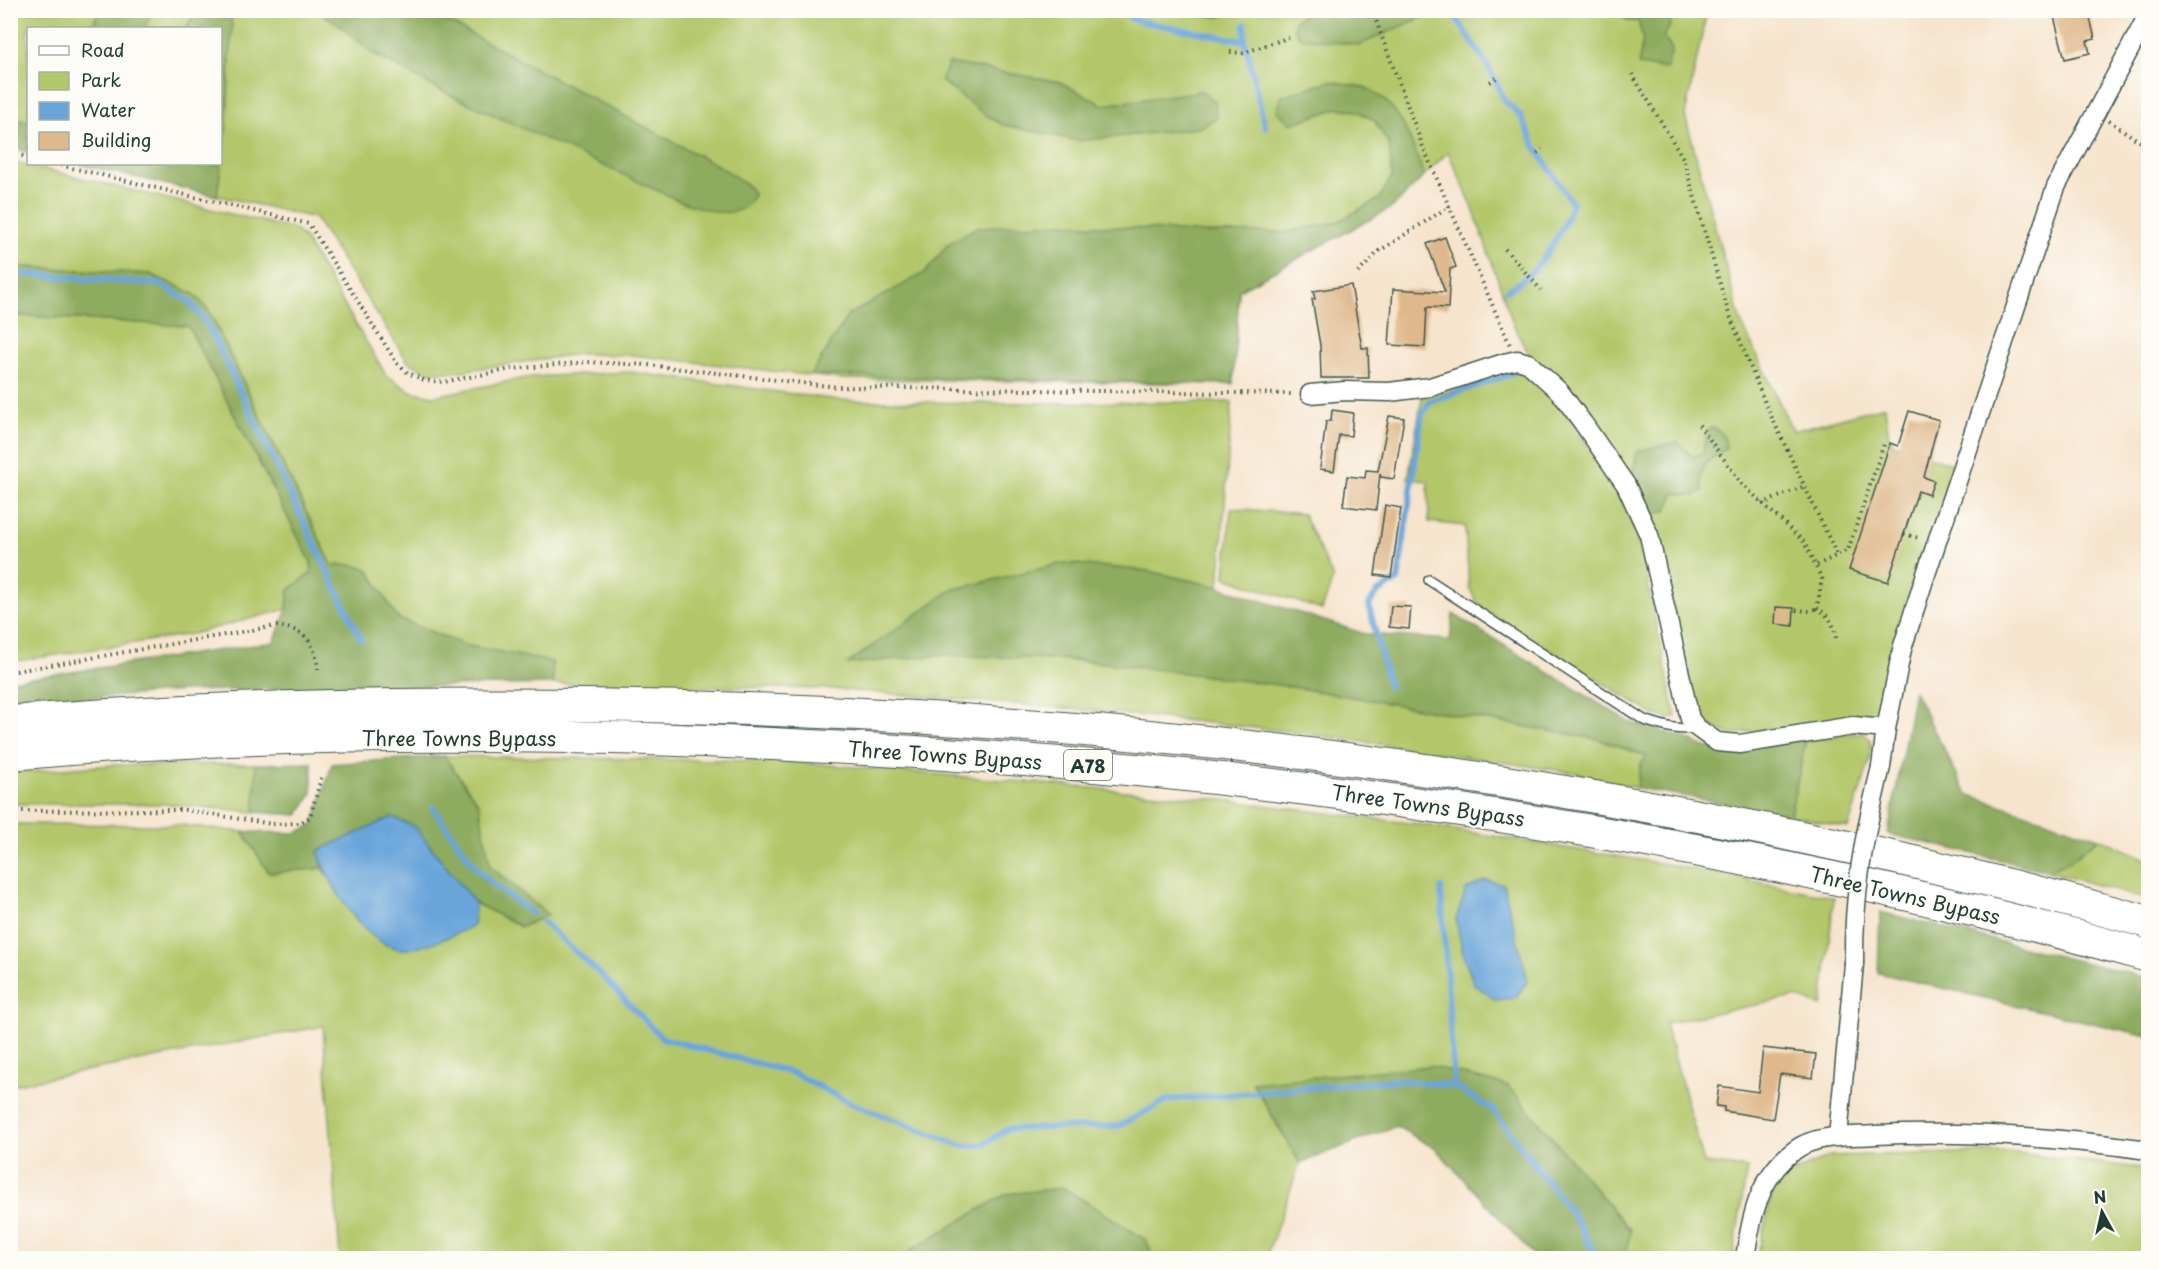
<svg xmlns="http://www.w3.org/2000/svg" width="2159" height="1269" viewBox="0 0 2159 1269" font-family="'Playpen Sans',sans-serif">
<rect width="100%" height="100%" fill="#fdfcf7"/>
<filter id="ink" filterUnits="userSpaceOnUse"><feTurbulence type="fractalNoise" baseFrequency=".0167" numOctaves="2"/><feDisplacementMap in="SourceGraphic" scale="12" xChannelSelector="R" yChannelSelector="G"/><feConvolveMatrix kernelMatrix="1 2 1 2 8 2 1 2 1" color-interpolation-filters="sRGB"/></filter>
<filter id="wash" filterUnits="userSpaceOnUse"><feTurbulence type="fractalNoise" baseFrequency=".008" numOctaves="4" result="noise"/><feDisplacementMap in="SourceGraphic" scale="24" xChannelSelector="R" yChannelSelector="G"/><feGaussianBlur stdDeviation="1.35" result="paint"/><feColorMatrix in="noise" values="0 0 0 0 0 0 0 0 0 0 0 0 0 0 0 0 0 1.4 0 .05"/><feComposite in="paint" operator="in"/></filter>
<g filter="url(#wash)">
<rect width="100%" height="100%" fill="#f6e4cc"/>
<path fill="#b3c76b" stroke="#698250" stroke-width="1.5" d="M11,11H1707L1685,115L1740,320L1793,431L1885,406L1889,438L1892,439L1891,443L1954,465L1879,718L1729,734L1707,724L1696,711L1655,524L1643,496L1573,392L1530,356L1514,326L1472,206L1448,152L1393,207L1239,290L1233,384L841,379L632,355L578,354L454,372H429L408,362L315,218L79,164H220V28H28V152L11,147Z
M10,161L294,229L304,238L386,375L410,391L434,396L531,377L631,372L838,400L969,403L1232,402L1219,587L1148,571L1064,563L951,590L848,664C879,661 912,655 943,655C1163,656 1382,702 1598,739L1646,756L1641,764L1637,788L1576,773L1303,733L1087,710L831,689L553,684L552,662L464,645L397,618L368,569L351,565H332L209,311L194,294L150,274L24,267L11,263Z
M10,315L188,326L311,562L312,572L289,590L287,609L192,634L11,662Z
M1516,370L1531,373L1573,422L1628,511L1642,557L1676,717L1669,719L1653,714L1479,607L1469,587L1465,526L1429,522L1428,481L1408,479L1422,397L1462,388Z
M1231,508L1303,514L1333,578L1322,610L1225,577Z
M1862,732L1871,740L1870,760L1848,828L1790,815L1806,740Z
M444,756L786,761L1215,799L1417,824L1666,864L1834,897L1822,1006L1795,997L1665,1023L1704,1163L1747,1168L1733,1258H1626L1630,1230L1508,1087L1253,1084L1300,1163L1266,1258H1154L1145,1240L1006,1194L911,1250L905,1258H340L323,1026L11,1085V824L180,825L243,832L269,873L323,868L355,919L473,926L475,903L521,927L548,915L489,866L479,804Z
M256,764L255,812L169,804H11V773L113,765Z
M2099,838L2148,860V900L2048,871L2068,862Z
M2007,1152L2148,1169V1258H1757L1772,1193L1788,1175L1830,1156Z"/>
<path fill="#8eac5f" stroke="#56744a" stroke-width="1.5" d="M1311,10H1437V11L1359,45L1301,38L1294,29L1295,20Z
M98,11V10L153,11L144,28H92Z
M195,11H230L232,27L226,131L217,196L79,164H220V28H187Z
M316,11H428L724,169L748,186L754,195C740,224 707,210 682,202L446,93L372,53L336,22Z
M1172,11H1235L1219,17Z
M1621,11H1667L1671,25L1663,37L1672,49L1667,69L1638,65L1643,39L1638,21H1629L1621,16Z
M949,63L1060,82L1103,105L1201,91L1215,101L1217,118L1199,128L1079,141L1003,125L984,114L941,81Z
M1330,81C1340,83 1352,84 1362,87C1399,98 1412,143 1424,176L1393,207L1239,290L1233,384L811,375L848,315L926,272L948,244L977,227L1061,223L1207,233L1285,232L1337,222L1379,199L1392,177L1389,144L1374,120L1356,111L1338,108L1291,124L1277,111L1281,96Z
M11,118L28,122V152L11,147Z
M11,263L24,267L150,274L194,294L209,311L332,565H351L368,569L397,618L464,645L552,662L553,684L184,691L11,705V681L274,642L287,609L289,590L312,572L311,562L188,326L11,315Z
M1712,427C1722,432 1726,437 1726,448C1708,462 1696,464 1703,491L1694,496L1675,493L1666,511L1651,515L1632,478L1637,451L1678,442L1690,455L1696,456L1703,451L1707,431Z
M1064,563L1148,571L1219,587L1365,634L1450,640L1453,614L1629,722L1689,739L1704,747L1728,749L1806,740L1790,815L1637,788L1641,764L1646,756L1598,739L1293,687L1083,660L941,655L847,664L951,590Z
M1914,691L1967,794L2099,838L2068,862L2048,871L1888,834Z
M444,756L479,804L490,866L548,915L521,927L475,903L415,827L319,851L323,868L269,873L243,832L296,833L313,825L332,764Z
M312,763V794L298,815L255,812L256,764Z
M1880,912L2148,978V1036L1878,973Z
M1431,1066L1508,1086L1630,1230L1626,1258H1536L1436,1149L1396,1126L1300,1163L1253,1083Z
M1064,1188L1146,1240L1154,1258H905L911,1250L1006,1194Z"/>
<path fill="#6aa5da" stroke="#447187" stroke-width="1.5" d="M392,817L415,827L475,903L473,926C454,935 424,949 403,949C366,949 327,881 318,851Z
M1485,880L1503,884L1528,981L1515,998L1496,1000L1474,984L1463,955L1456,919L1466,890Z"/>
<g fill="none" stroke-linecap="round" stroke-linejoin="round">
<path stroke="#6aa5da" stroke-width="6" d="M1124,10L1132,19L1144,22L1245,41
M1451,10L1488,66L1505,101L1520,115L1536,148L1572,203C1566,225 1549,253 1534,270C1526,278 1516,284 1507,291
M1245,24V41L1265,127
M10,273L160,284L189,301L207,323L361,639
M1389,687L1369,605L1377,593L1398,580L1422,414L1429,402L1512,374
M433,808L476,868L492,884L532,913
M1441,888L1454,1086
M543,922L597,971L662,1038L793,1073L848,1102L957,1144L973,1146L986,1143L1007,1129L1119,1126L1167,1100L1397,1080L1454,1086L1493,1110L1573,1215L1597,1258"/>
</g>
<g id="blocks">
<path fill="#dfb98c" d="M2063,10H2088L2095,39L2087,41L2090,53L2065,59L2053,13Z
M1445,237L1456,267L1450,269L1448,308L1427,307L1425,347L1389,345L1393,289L1445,292L1427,244Z
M1351,285L1362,348H1368L1369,378H1321L1320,345L1312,299H1315L1313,291Z
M1332,410L1353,413L1351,436L1339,435L1334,471L1320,469L1326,421H1331Z
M1909,411L1939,420L1924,477L1934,481L1929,495L1918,491L1888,582L1849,570L1890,443L1898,446Z
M1389,416L1404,418L1394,479L1381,477L1380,474L1376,510L1343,506L1347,476L1365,478L1366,470L1378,471Z
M1385,505L1401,508L1391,577L1375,575Z
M1391,606L1411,607L1409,629L1389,627Z
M1776,607L1794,608L1793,626L1775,624Z
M1763,1048L1816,1054L1813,1078L1780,1074L1773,1119L1724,1111V1107L1716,1106L1719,1086L1758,1092Z"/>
</g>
</g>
<g filter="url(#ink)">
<use href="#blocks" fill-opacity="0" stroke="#3f564b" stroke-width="1.5"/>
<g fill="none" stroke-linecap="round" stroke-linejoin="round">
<defs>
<path id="service" d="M1429,580L1644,720C1661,725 1678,732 1696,727"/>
<path id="minor" d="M1310,394L1345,391L1389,392L1430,387L1504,363L1517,360L1528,363L1560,392L1583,423L1626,485L1649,535L1690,719L1696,727L1717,742L1740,744L1853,726L1886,729L1881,767
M1886,729L1902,649L1923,583L2056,187L2148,15
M1838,1137L1854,964
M1745,1258C1751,1217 1759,1176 1795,1150C1817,1134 1849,1137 1875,1135C1967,1131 2058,1137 2148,1150"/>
<path id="trunk" d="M10,722C202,706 393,703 585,705C1112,711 1640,780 2148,922
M10,754C266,731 534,732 791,745C1249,767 1706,832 2148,956"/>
</defs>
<use href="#service" stroke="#3f564b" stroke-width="12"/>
<use href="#minor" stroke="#3f564b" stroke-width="21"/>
<use href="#trunk" stroke="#3f564b" stroke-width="34"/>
<path stroke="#3f564b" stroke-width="4" stroke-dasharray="1.5 4.5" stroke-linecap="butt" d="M1372,10L1423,147L1510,345
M1230,52L1243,53L1290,37
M1632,74L1683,158L1728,311L1765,403L1837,555
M1490,82L1498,77
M2109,121L2148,147
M10,153L28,157
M1537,153L1542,149
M55,164L309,224L396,362L408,373L424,380L443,382L512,369L588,362L648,365L837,387L1295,394
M1505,249L1541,290
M1358,273L1379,251L1450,206
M1699,425L1742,484L1804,542L1822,579L1817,608C1829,616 1834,623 1836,638
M1762,504L1802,487
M1904,534L1919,538
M1817,565L1848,550L1885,441
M1796,610L1810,611L1817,608
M10,672L276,626C304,629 315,641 318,669
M10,811L185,810L272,824L300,823L310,817L322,775"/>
<use href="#service" stroke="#fff" stroke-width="9"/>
<use href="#minor" stroke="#fff" stroke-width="18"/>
<use href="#trunk" stroke="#fff" stroke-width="32"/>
<defs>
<path id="minor-bridge" d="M1854,964C1853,892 1864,836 1881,767"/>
</defs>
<use href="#minor-bridge" stroke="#3f564b" stroke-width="21" stroke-linecap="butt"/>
<use href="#minor-bridge" stroke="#fff" stroke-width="18"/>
</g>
</g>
<g text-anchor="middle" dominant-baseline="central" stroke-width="4.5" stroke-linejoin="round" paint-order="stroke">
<rect fill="#fdfcf7" stroke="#62766e" stroke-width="1.5" x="1064" y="750" width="48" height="30" rx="4.5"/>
<g font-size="18" font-weight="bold" fill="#1f3d34">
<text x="1088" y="765">A78</text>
</g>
<g font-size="20" fill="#1f3d34" stroke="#fdfcf7">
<text x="459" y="738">Three Towns Bypass</text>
<text transform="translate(945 755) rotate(4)">Three Towns Bypass</text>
<text transform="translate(1428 805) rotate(8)">Three Towns Bypass</text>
<text transform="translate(1905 895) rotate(13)">Three Towns Bypass</text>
</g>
</g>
<rect width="2159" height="1269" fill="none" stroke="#fdfcf7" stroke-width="36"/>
<rect x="27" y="27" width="195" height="138" fill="#fdfcf7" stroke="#a4b0a9" stroke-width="1.5"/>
<rect x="39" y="46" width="30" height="9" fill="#ffffff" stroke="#a4b0a9" stroke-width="1.5"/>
<text x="81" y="57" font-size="18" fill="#1f3d34">Road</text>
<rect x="39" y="72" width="30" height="18" fill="#b3c76b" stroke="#a4b0a9" stroke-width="1.5"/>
<text x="81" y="87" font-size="18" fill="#1f3d34">Park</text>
<rect x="39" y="102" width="30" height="18" fill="#6aa5da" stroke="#a4b0a9" stroke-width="1.5"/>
<text x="81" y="117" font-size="18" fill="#1f3d34">Water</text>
<rect x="39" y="132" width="30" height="18" fill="#dfb98c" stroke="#a4b0a9" stroke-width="1.5"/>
<text x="81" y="147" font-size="18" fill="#1f3d34">Building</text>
<g transform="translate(2102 1212) rotate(352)" stroke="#fdfcf7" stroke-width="4.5" paint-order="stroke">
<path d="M0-4.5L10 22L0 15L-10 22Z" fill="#1f3d34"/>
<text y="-9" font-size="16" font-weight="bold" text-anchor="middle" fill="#1f3d34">N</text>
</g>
</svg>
